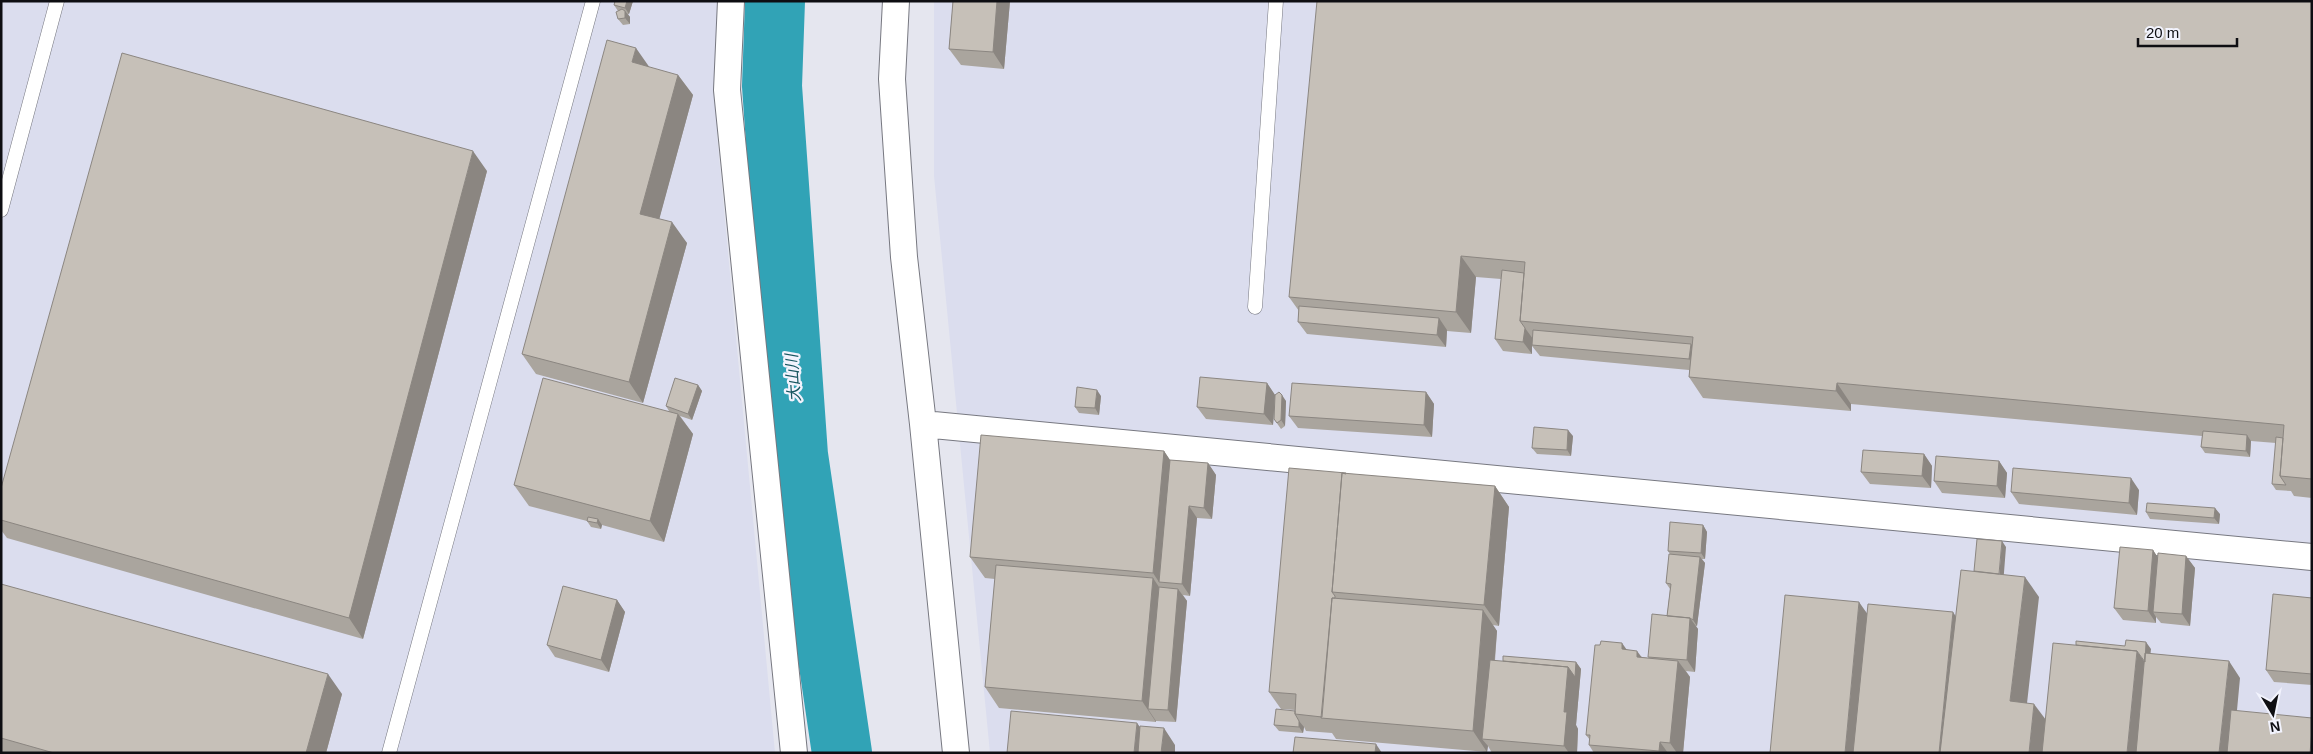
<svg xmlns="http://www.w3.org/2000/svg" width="2313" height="754" viewBox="0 0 2313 754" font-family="Arial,'Noto Sans JP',sans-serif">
<rect width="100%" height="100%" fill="#e5e6ef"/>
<path fill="#dbddee" d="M1,1H717V135L775,753H1Z
M934,1H2312V753H990L934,176Z"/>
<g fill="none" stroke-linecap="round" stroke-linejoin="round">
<path stroke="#31a3b6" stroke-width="60" d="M775,1L772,86L798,455L842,753"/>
<defs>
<path id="service" d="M1,210L57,1
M1255,307L1276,1
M389,753L593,1"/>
<path id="minor" d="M731,1L727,90L794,753
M896,1L892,79L904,257L923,424L956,753
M923,424L2312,557"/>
</defs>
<use href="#service" stroke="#777880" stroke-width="15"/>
<use href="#minor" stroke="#777880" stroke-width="28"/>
<use href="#service" stroke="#fff" stroke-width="14"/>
<use href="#minor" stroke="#fff" stroke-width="26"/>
</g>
<path fill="#aaa59e" d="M615,1H633L629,14H628L630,17V24L623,25L618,19V11L614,5Z
M953,1H1010L1004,69L961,65L949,49Z
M2312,1V498L2294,496L2291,491L2276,490L2272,484L2276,443L2251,441L2250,457L2205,453L2201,447L2202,436L1851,404V411L1703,398L1689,377V370L1540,356L1532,346V354L1503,351L1495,339L1501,279L1476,277L1471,333L1447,331L1446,347L1307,334L1298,322L1299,311L1289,297Z
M678,75L693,95L659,219L687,243L643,403L536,374L522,354Z
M487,171L363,639L7,538L1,530V488Z
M1267,383L1275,395L1286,401L1285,426L1281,429L1274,419L1275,399L1273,425L1206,419L1197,407Z
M698,385L702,391L692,420L680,416L693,434L664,542L602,525L601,529L591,527L587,521L529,506L514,485L669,411L666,406Z
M1426,392L1434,404L1432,437L1298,428L1289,416Z
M1101,396L1099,415L1079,413L1075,407Z
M1573,436L1571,456L1537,454L1532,448Z
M1164,451L1170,460L1208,463L1216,475L1212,519L1197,518L1190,596L1183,595L1187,601L1176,722L1156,721V722L999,708L985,687L995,579L985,578L970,557Z
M1924,454L1932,466L1931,488L1870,484L1861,472Z
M1999,461L2007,473L2005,498L1942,493L1934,481Z
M1346,473V474L1495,486L1509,507L1499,626L1493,625L1497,631L1495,661L1576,662L1581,669L1576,725L1578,729L1577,753H1492L1488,746L1487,752L1336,739L1332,733L1306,731L1304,727L1303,733L1279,731L1274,725L1295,710L1281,709L1269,692Z
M2139,490L2137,515L2019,504L2011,492Z
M2146,512L2220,514L2219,524L2150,519Z
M1703,525L1707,532L1705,559H1702L1705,563L1697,626H1696L1698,629L1695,672L1686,671L1690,677L1683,753H1594L1589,745L1590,740L1586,735L1626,649L1642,657L1649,658L1648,657L1667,616L1670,589L1666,583L1670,554L1668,551Z
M2153,550L2157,557L2186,556L2195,568L2190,626L2161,623L2156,617V623L2123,620L2114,608Z
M1,584L342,694L326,753H1Z
M2312,598V685L2274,682L2266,670Z
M617,600L625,612L609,672L555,657L547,645Z"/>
<path fill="#8b8681" d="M627,1H633L629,14L625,8Z
M997,1H1010L1004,69L993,52Z
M625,11L630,17V24L625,18Z
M636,48L650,68L632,62Z
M678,75L693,95L655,235L640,214Z
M473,151L487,171L363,639L349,618Z
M672,222L687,243L643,403L629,382Z
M1461,256L1476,277L1471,333L1456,312Z
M1439,318L1447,330L1446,347L1437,335Z
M1525,328L1533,339L1532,345V354L1523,342Z
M1691,344L1699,356L1697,371L1689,359Z
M1267,383L1275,395L1273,425L1264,414Z
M1837,383L1851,404V411L1836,391Z
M698,385L702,391L692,420L688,414Z
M1097,390L1101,396L1099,415L1095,408Z
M1426,392L1434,404L1432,437L1424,425Z
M1282,395L1286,401L1285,426L1281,420Z
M678,414L693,434L664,542L650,521Z
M1568,430L1573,436L1571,456L1567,450Z
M2247,435L2251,441L2250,457L2246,451Z
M1164,451L1178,472L1159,582L1153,573Z
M1924,454L1932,466L1931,488L1922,476Z
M1999,461L2007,473L2005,498L1997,486Z
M1208,463L1216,475L1212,519L1204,508Z
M2131,478L2139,490L2137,515L2129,503Z
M1495,486L1509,507L1499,626L1484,605Z
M1189,506L1197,518L1190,596L1182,584Z
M2215,508L2220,514L2219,524L2214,518Z
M598,519L602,525L601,529L597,523Z
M1703,525L1707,532L1705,559L1701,553Z
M2002,541L2006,547L2003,585L1999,578Z
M2153,550L2161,562L2153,612L2156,617V623L2148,611Z
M2186,556L2195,568L2190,626L2182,614Z
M1700,557L1705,563L1697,626L1693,620Z
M2025,577L2039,597L2025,721L2010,701Z
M1153,578L1167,599L1148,709L1156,721V722L1142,701Z
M1178,589L1187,601L1176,722L1168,710Z
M617,600L625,612L609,672L601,660Z
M1859,602L1871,619L1858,753H1845Z
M1483,610L1497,631L1488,739H1482L1488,746L1487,752L1473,731Z
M1953,612L1964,629L1952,753H1939Z
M1690,618L1698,629L1695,672L1687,660Z
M2146,642L2151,649L2149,668L2145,662Z
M1622,643L1634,660L1622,649Z
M1637,651L1649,667L1637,657Z
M2137,651L2149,668L2141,753H2127Z
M1678,661L1690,677L1683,753H1677L1670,743Z
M2229,661L2240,678L2233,753H2219Z
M1576,662L1581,669L1576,725L1578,729L1577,753H1569L1564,746V712L1568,667Z
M328,674L342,694L326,753H306Z
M2034,704L2049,724L2045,753H2029Z
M1299,721L1304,727L1303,733L1299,727Z
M1137,723L1152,743L1151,753H1134Z
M1164,728L1175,745V753H1161Z
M2312,730V753H2310Z
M1660,742L1668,753H1660L1659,751Z
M1376,744L1382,753H1375Z"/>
<path fill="#c6c0b8" stroke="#8b8681" d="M615,1H627L625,8L614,5Z
M953,1H997L993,52L949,49Z
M1317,1H2312V479L2280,476L2284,425L1837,383L1836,391L1689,377L1693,337L1520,321L1525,262L1461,256L1456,312L1289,297Z
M622,9L625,11V18L618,19L616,12Z
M607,40L636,48L632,62L678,75L640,214L672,222L629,382L522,354Z
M122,53L473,151L349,618L1,520V488Z
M1502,270L1524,273L1520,321L1525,328L1523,342L1495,339Z
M1299,306L1439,318L1437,335L1298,322Z
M1533,330L1691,344L1689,359L1532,345Z
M1200,377L1267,383L1264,414L1197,407Z
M543,378L678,414L650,521L514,485Z
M675,378L698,385L688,414L666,406Z
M1292,383L1426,392L1424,425L1289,416Z
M1077,387L1097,390L1095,408L1075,407Z
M1279,392L1282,395L1281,420L1277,423L1274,419L1275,395Z
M1534,427L1568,430L1567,450L1532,448Z
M2203,431L2247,435L2246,451L2201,447Z
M981,435L1164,451L1153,573L970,557Z
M2276,437L2283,438L2280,476L2286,485L2272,484Z
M1863,450L1924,454L1922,476L1861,472Z
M1936,456L1999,461L1997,486L1934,481Z
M1170,460L1208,463L1204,508L1189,506L1182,584L1159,582Z
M1289,468L1346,473V474L1342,473L1332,592L1335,596V598H1332L1322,717L1295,714L1296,694L1269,692Z
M2013,468L2131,478L2129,503L2011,492Z
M1342,473L1495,486L1484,605L1332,592Z
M2147,503L2215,508L2214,518L2146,512Z
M588,517L598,519L597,523L587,521Z
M1670,522L1703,525L1701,553L1668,551Z
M1977,539L2002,541L1999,574L1974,571Z
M2120,547L2153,550L2148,611L2114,608Z
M2158,553L2186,556L2182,614L2153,612Z
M1669,554L1700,557L1693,620L1690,618L1667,616L1671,584L1666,583Z
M996,565L1153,578L1142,701L985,687Z
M1961,570L2025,577L2010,701L2034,704L2029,753H1940Z
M1,584L328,674L306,753H54L1,738Z
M563,586L617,600L601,660L547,645Z
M1159,587L1178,589L1168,710L1148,709Z
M2273,594L2312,598V674L2266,670Z
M1785,595L1859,602L1845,753H1770Z
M1332,598L1483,610L1473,731L1321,718Z
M1868,604L1953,612L1939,753H1853Z
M1652,614L1690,618L1687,660L1648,657Z
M2126,640L2146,642L2145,662L2137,651L2076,645V641L2125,646Z
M1601,641L1622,643V649L1637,651V657L1678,661L1670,743L1660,742L1659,751L1589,745L1590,735H1586L1595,645H1600Z
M2053,643L2137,651L2127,753H2042Z
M2145,653L2229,661L2219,753H2136Z
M1503,656L1576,662L1575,677L1568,667L1503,661Z
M1490,660L1568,667L1564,712H1567L1564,746L1482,739Z
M1276,709L1295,711V714L1299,721V727L1274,725Z
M2231,710L2312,718V730L2310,753H2227Z
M1011,711L1137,723L1134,753H1007Z
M1140,726L1164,728L1161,753H1138Z
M1295,737L1376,744L1375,753H1293Z"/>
<g text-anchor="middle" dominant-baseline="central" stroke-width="4.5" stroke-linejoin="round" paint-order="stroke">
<g font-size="16" font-style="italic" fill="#185660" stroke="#f2f3fd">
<text transform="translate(793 378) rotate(-94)">大山川</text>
</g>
</g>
<rect width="2313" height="754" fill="none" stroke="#0e0e12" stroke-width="5"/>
<g transform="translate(2273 714) rotate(170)" stroke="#f2f3fd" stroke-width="4" paint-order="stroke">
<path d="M0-4L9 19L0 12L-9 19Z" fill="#0e0e12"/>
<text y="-8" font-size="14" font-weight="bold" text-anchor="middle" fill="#0e0e12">N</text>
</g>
<path d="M2138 38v8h99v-8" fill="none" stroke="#0e0e12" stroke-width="2.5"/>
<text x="2146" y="38" font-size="15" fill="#0e0e12" stroke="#f2f3fd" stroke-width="4" paint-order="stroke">20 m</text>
</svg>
